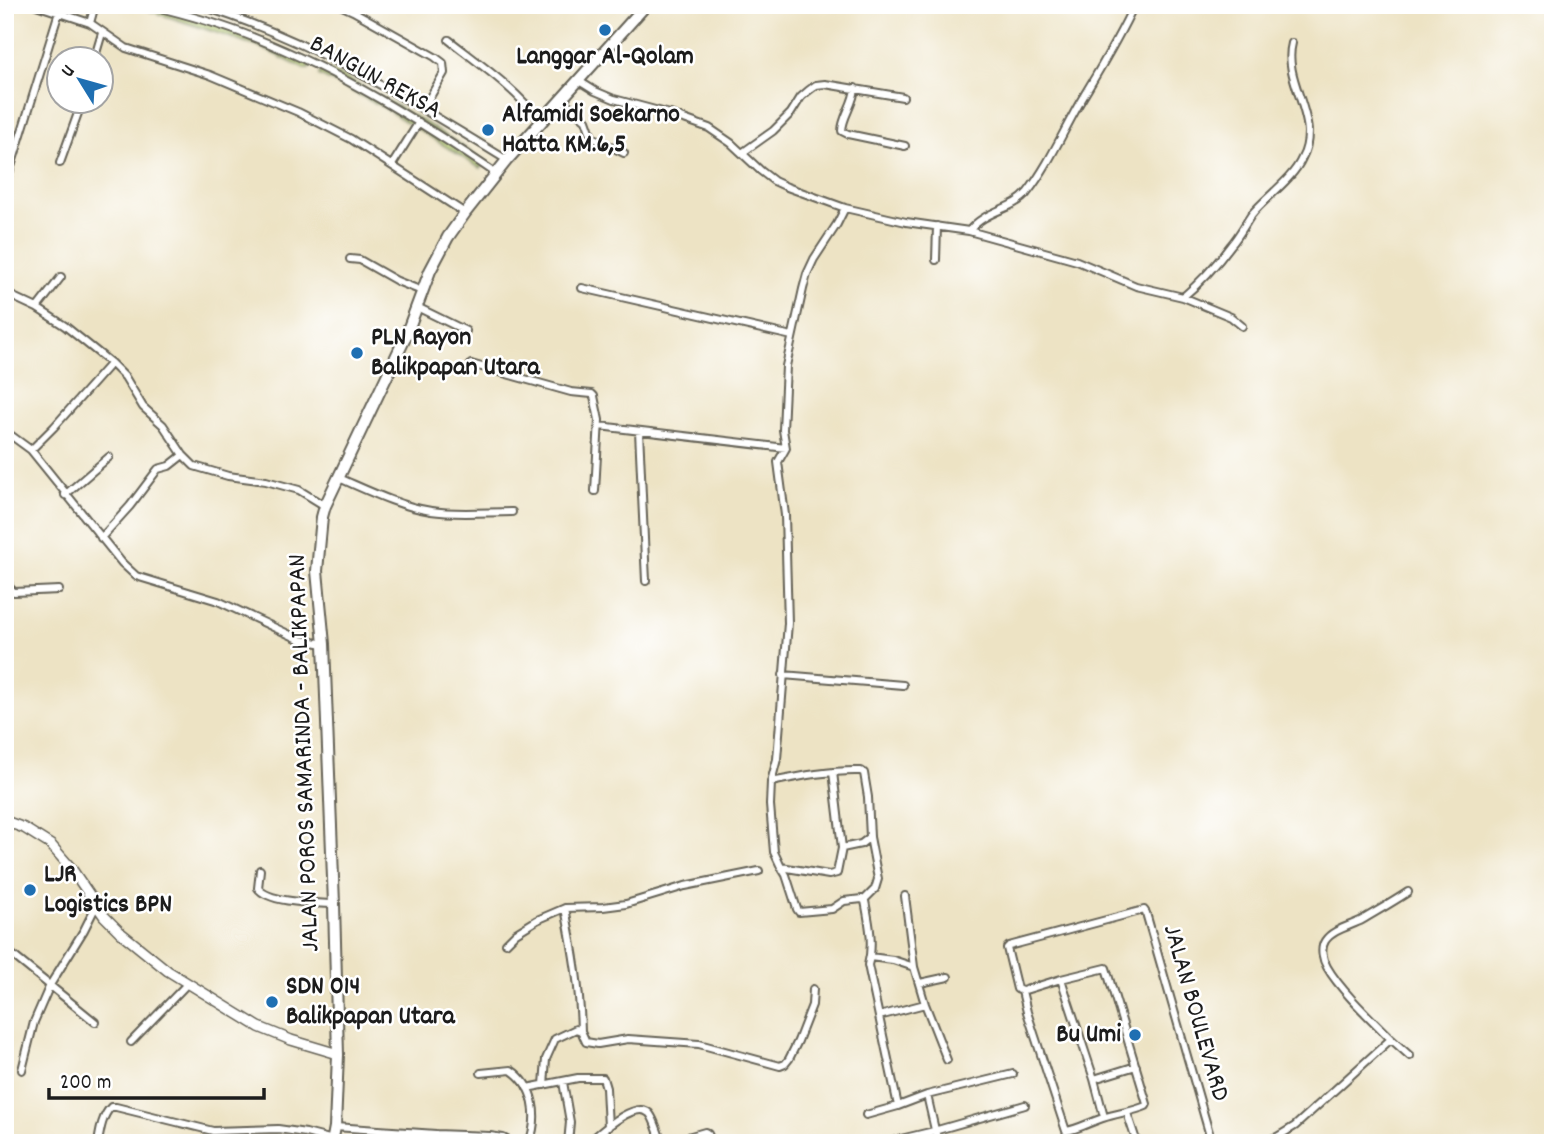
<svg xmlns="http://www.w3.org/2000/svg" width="1558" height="1148" viewBox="0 0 1558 1148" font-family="Dekko,sans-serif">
<rect width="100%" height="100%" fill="#fff"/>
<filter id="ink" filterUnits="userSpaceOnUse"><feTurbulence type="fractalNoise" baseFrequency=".0143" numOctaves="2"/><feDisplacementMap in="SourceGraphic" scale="14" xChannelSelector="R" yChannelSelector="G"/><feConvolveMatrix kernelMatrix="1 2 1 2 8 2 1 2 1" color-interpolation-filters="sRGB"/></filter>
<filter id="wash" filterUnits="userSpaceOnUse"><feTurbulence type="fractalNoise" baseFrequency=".00686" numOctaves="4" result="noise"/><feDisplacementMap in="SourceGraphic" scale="28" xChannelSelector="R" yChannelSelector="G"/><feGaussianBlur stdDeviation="1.57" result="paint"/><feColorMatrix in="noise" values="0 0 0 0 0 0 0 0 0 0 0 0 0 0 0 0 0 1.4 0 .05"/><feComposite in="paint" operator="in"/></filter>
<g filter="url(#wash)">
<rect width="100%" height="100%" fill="#ede3c4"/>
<path fill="#b1c66a" stroke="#667143" stroke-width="2" d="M133,5H167L173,7L210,20L312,62L309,69H305L260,47Z
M323,67C380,94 434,127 486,162L480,168L381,106L319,75Z"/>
</g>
<g filter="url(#ink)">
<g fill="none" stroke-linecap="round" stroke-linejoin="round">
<defs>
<path id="street" d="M36,5L90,23L126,48L210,75L298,112L351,139L465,213
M148,5C185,14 221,24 255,38C341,72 421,122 497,174
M198,5C310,39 408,99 507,160
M340,5L353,11L435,57L443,63L444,73L423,109
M602,5L606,8
M90,23L95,5
M449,40C481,65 516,89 541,122
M94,60L102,33
M579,81L595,91L614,99L670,114L709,128L731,143L761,171L774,181L787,187L845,208L906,222L969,231L1077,261L1136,286L1183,297L1231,317L1242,326
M855,88C854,104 842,117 842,131L848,134L905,146
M561,99L586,120L592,137L624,153
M742,153L773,131L791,113L801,97L808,91L816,85L825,84L903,97
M60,163L82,102
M392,165L419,122
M5,186L59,12
M845,208L837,224L814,259L807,274L803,289L786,366L783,430L786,448L778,462L785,515L788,623L777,759L771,782L770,805L774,852L781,867L786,875L797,909L799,912L832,909L844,901L862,899L865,901C869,922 874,944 868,965L898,1106
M969,231C985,210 1013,210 1027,193C1048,166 1062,134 1079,104C1098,72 1118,40 1134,5
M350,259L360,260L397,281L422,291
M936,260L937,226
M582,288L792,336
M5,293L37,308L65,326L111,363L125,377L143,407L163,425L183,455L194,466L228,476L266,481L299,490L325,506
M1183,297C1201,282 1217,264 1231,245C1239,236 1245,224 1252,214C1266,197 1293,179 1302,158C1306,151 1308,140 1308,132C1307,103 1284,73 1292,43
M417,307L466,331
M37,308L61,277
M471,364L571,392L592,394L594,396L599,420L595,491
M599,426L786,448
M5,431L31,450L122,563L136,576L218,601L301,640L324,644
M639,431L646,581
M31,450L54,427L111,363
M339,478C369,491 399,506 431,511C457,515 486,512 512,512
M65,495L109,457
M101,538L130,506L158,469L169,466L183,455
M5,564L9,587L14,592L59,590
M783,675L903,685
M833,772L842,848
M771,782C801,776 832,770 861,771L864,773L868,797L870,837L861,844L842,848L837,873L829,875L781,867
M260,870L258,888C268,903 316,903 334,904
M905,896L914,967L925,1004L947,1060
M864,900L875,889L878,879L870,837
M565,908C573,949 580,989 581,1031
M506,943L516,933L537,920L565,908L603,907L626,904L685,886L759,871
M10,953L95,1022
M870,957L893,960L914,967
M1061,979L1094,1079L1104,1117
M920,983L948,977
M1022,991L1061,979L1106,968L1147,1104L1146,1106C1132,1112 1117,1113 1103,1118C1090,1122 1079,1129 1066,1131L1027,1012L1022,991L1017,989L1007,948L1009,946L1144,910L1146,913L1212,1143
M879,1016L925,1004
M1391,1039C1372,1020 1340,990 1327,967C1323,960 1320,949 1325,941C1332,930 1350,926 1362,920C1377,911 1393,902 1408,892
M131,1042L187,984
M22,1070L34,1022L50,985L84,930L96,906
M481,1073L511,1070C535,1086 539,1117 529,1143
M1094,1079L1136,1066
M563,1082L570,1122L568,1143
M544,1085L546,1059L555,1039L576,1029L581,1031L586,1042L598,1044L628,1039L699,1044L780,1066L785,1064L789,1059L798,1041L812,1005L813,989
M527,1088L578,1078H603L606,1088L608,1127
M927,1095L938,1143
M1127,1113L1137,1143
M866,1115L898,1106L927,1095L1013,1074
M335,1127L436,1134L490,1136L503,1138L513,1143
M98,1143C100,1131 102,1116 111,1107H116L213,1131L278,1129L306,1133L333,1140
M588,1143C599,1134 634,1100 649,1113C654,1117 659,1136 662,1143
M667,1143L705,1132L708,1134L712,1143
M884,1143L934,1131L1025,1105
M1025,1143L1034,1140
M1259,1143L1277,1137L1295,1126L1391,1039L1410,1056"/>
<path id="primary" d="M5,821L24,828L51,845L71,868L104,916L121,933L168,971L259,1027L291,1040L338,1054"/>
<path id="highway" d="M332,1143L335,1127L338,1055L334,904L324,644L317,571L322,517L325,506L405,338L430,271L448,237L465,213L507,160L646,5"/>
</defs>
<use href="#street" stroke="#656257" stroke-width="10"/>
<use href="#primary" stroke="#656257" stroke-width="12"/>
<use href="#highway" stroke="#656257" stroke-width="14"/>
<use href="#street" stroke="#fff" stroke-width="6"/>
<use href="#primary" stroke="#fff" stroke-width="9"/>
<use href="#highway" stroke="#fff" stroke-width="10"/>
</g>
</g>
<g fill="#1f6fb2" stroke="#fff" stroke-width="2.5">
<circle cx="605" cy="30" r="7"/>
<circle cx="488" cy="130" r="7"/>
<circle cx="357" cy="353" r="7"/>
<circle cx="30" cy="890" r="7"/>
<circle cx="272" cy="1002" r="7"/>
<circle cx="1135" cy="1035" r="7"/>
</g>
<g text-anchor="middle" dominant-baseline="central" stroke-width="5" stroke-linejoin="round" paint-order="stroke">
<g font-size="26" font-weight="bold" fill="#1c1c1c" stroke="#fff" text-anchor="start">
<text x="605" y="57" text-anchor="middle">Langgar Al-Qolam</text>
<text x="502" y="115">Alfamidi Soekarno<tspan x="502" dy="30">Hatta KM.6,5</tspan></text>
<text x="371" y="338">PLN Rayon<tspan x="371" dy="30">Balikpapan Utara</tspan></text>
<text x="44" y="875">LJR<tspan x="44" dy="30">Logistics BPN</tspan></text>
<text x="286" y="987">SDN 014<tspan x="286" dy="30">Balikpapan Utara</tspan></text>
<text x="1121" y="1035" text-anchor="end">Bu Umi</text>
</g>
<g font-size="26" fill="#1c1c1c" stroke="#fff">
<text transform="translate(375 78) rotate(29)">BANGUN REKSA</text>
<text transform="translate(305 753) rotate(-92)">JALAN POROS SAMARINDA - BALIKPAPAN</text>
<text transform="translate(1195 1013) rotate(74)">JALAN BOULEVARD</text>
</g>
</g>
<rect width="1558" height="1148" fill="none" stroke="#fff" stroke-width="28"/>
<g transform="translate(80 80) rotate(307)"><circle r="33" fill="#ffffff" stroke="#a4a4a4" stroke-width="2"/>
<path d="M0-5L12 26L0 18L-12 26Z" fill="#1f6fb2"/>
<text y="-10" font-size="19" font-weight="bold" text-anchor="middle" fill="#1c1c1c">U</text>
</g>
<path d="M49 1088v10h215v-10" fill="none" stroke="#1c1c1c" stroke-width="3.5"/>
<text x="60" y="1088" font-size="21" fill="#1c1c1c" stroke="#ffffff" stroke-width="5" paint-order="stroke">200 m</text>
</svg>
